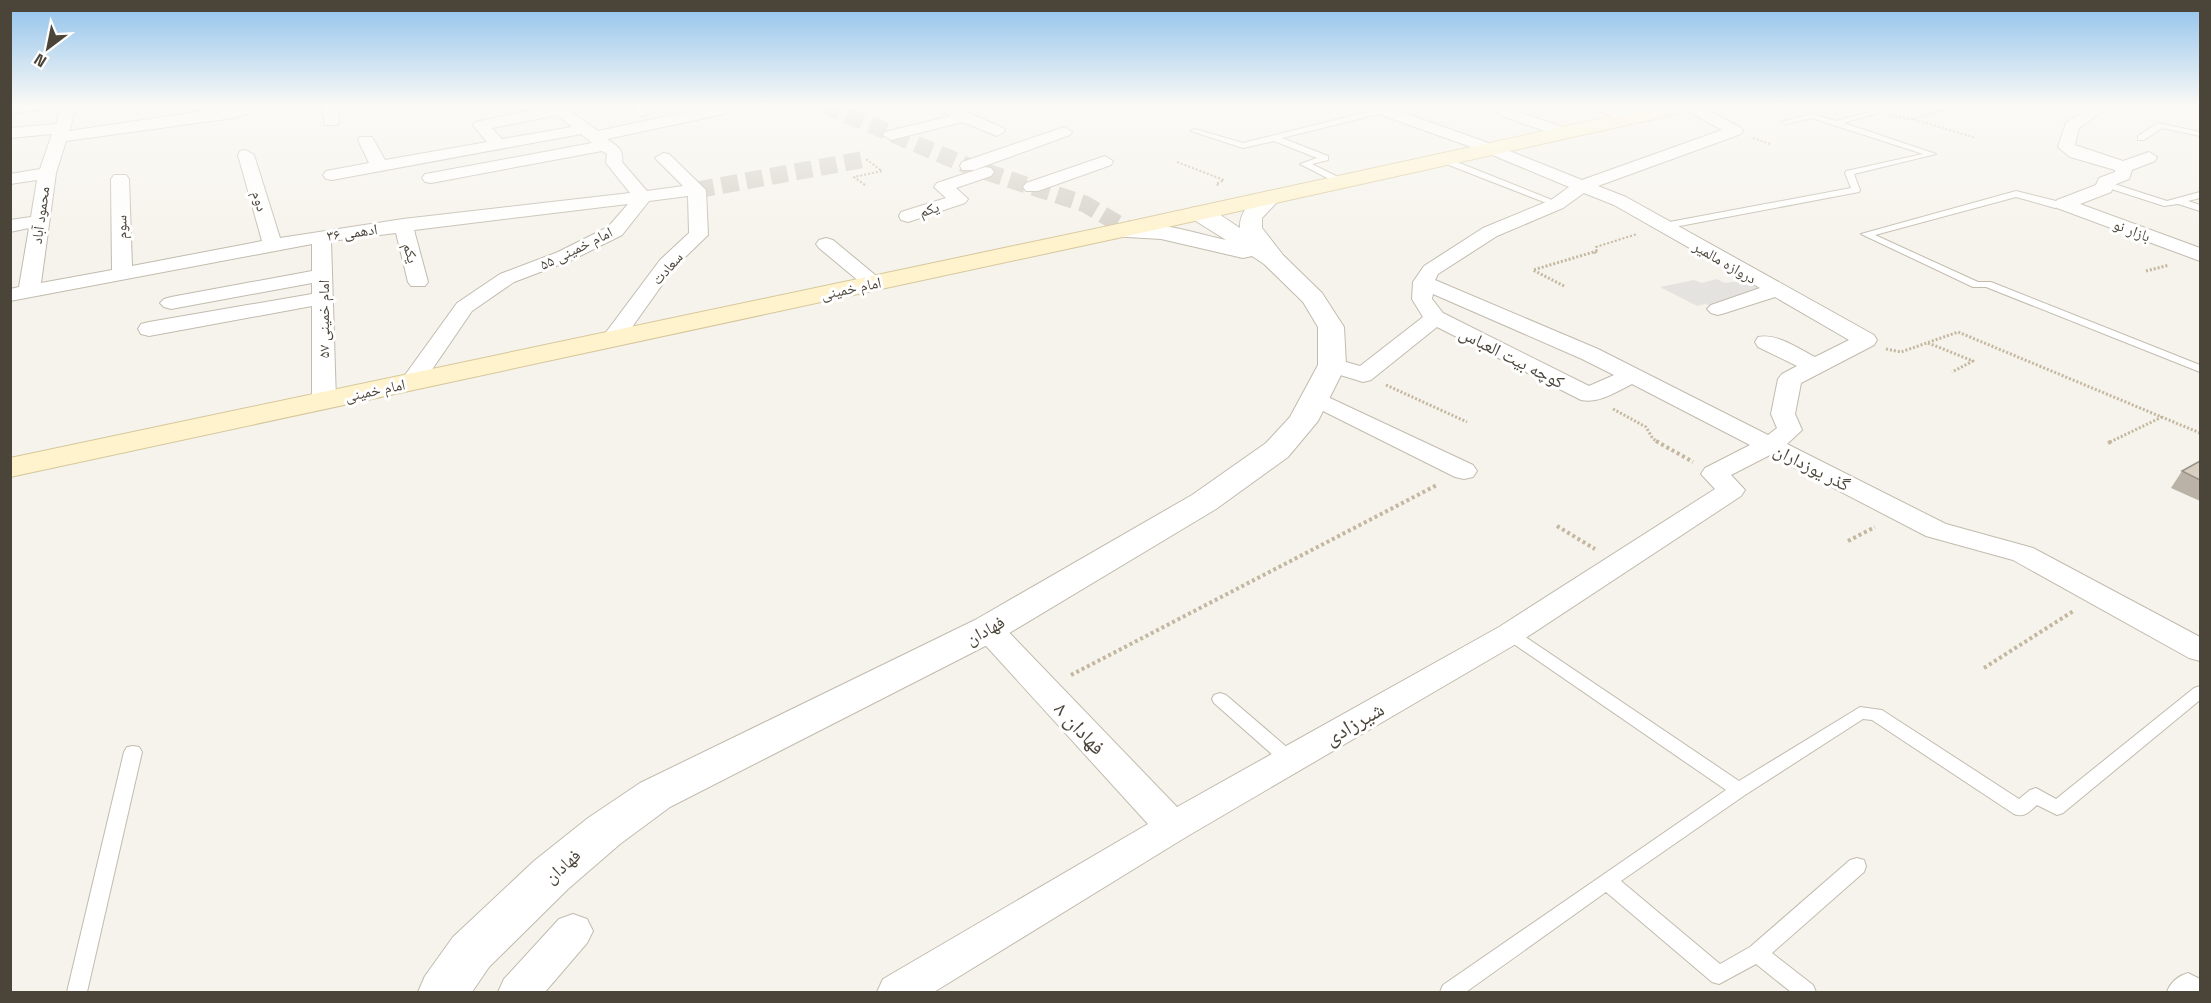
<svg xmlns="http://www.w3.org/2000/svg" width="2211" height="1003" viewBox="0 0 2211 1003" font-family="'Space Grotesk','Noto Naskh Arabic',sans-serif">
<rect width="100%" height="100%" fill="#f6f3ec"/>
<path fill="#e5e3e0" d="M1716,279L1725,283L1746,280L1764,290L1714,307L1705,304L1697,306L1660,287L1694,280L1702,283Z"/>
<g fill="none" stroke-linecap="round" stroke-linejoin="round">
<path stroke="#d4d0c8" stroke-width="17" stroke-dasharray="17 8" stroke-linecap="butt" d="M824,105L968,166L1085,204L1127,229
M697,190L866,159"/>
<defs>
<path id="service" d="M628,105H637L648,114L641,116Z
M1856,105H1867L1880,112L1844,123L1936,154L1854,174L1860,190L1859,192L1664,229L1659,226L1664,223L1851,188L1845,173L1846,171L1923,154L1812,118L1785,124L1781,122L1812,114L1836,121L1869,112Z
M1380,109H1383V113L1282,138L1328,156V160L1312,164L1344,180V184L1341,185L1300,164L1317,158L1274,141L1243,148L1191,131L1195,129L1243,143Z
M2158,123L2200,132V136L2162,128L2144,140H2138V136Z
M1441,158H1447L1562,204L1554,206L1441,162Z
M2105,181L2167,201L2200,192V198L2188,201L2200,205V211L2178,204L2164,206L2102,186V182Z
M2016,191L2068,204L2055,208L2016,197L1875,235L1978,282H1991L2200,365V372L1986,287H1973L1861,234Z
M1510,629L1515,630L1739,781L1860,707L1882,710L2019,799L2030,790L2036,788L2056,799L2194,688L2200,686V700L2063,813L2057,815L2037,805C2029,812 2024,818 2014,814L1872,720L1863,719L1745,795L1621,881L1720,964L1750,947L1850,860L1857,858L1864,860L1866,866L1864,872L1772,953L1813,985L1816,992H1791L1756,964L1719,984L1712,982L1606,892L1466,992H1440L1443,985L1726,790L1505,638L1502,634L1505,630Z
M1220,693L1226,695L1296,755L1299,760L1296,765L1290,767L1284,765L1214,703L1212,699L1214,695Z
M133,746L139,747L142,752L87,992H67L124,752L127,747Z
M2188,973L2200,979V992H2167C2170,983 2178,976 2188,973Z"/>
<path id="minor" d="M10,105H50L43,110L10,113Z
M62,105H77L69,131L244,105H269L267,108L233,118L66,141L56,173L41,283L112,270L111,179L114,175H126L129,179L132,266L262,241L238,155L240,151L246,150L254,155L280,238L403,219L630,193L606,163L607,154L602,151L431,183L425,182L422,178L425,174L431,173L592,143L581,134L332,180L326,179L323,175L326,171L369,163L358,140L360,137H372L385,160L487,142L473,125L475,122L548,107L547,105H579L578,110L572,112L598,131L720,105L729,106L732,109L724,114L607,139C617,146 624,149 622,162L647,191L683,186L655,158L663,153L669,154L706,190L708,235L674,268L620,344L612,346L604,344L601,339L660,260L689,233L688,196L649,201L622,235L572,260L514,282L472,311L420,387L412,389L404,387L400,382L457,303L500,274L558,252L608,227L628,204L414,230L428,282L425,286H411L408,282L396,233L331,241L336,401L332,406L324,408L316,406L312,401V306L149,336L141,334L138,329L141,324L149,322L312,294V283L171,309L164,307L160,303L164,299L171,297L312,271V244L10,301V289L19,287L29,228L10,232V220L31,217L37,180L10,184V174L40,169L52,134L10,138V128L56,124ZM557,115L572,127L502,139L492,128Z
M321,105H337L339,122L337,125H325Z
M394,105H410V108L402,113L397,111Z
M944,105L953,106L1003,128L1005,131L997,136L963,122L891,140L883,135L885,132L950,116L940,109Z
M1360,105H1382L1497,146L1582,180L1722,130L1684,109L1682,105H1699L1741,128L1743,131L1741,134L1598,186L1626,197L1874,335L1877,340L1874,345L1801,383L1795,414L1802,430L1787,444L1946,524L2033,548L2200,637V661L2189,658L2013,560L1926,536L1770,455L1731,475L1745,490L1741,496L1521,641L1186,837L934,992H877L883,979L1148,824L977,636L973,629L977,622L988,619L999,622L1177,807L1499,627L1715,489L1701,474L1705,468L1750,445L1632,384C1616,392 1598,404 1581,400L1437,327L1371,380L1363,382L1324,370L1321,365L1324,360L1332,358L1360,366L1423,317L1412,299L1413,282L1424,266L1483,228L1551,200L1569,187L1485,152L1362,108ZM1584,193L1614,205L1760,288L1711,305L1707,309L1711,313L1718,315L1725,313L1775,297L1849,340L1815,357C1799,349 1777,333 1758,337L1755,342L1758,347L1797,366L1782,374L1778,379L1771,414L1777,428L1768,435L1598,349L1435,280L1438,274L1497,236L1563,208ZM1433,294L1582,359L1614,375L1589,386L1443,313L1432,299Z
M2093,105H2111L2079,128L2075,145L2123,161L2149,152L2157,157L2155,161L2132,170L2129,179L2114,185L2111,192L2080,204L2200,248V261L2057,208L2054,204L2057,200L2096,185L2099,178L2115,172V170L2070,157L2058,147L2066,123Z
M1507,108L1571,130L1573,133L1565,138L1502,116L1499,113L1502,110Z
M1064,127L1072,132L1070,135L974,170H962L960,166L962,162Z
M1105,156L1113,161L1111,165L1038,191H1026L1023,187L1026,183Z
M985,167L991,168L994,172L991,176L956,188L968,199L965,203L908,222L901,220L899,216L901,212L946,198L934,187L937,183Z
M826,238L833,240L880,279L883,283L880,287H866L819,248L816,244L819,240Z
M1315,391L1473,465L1477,471L1473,477L1464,479L1455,477L1307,403L1303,398L1307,393Z
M573,914L587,919L593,931L587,943L545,992H498L504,979L559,919Z"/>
<path id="tertiary" d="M1593,105C1609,105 1630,104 1640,118L1638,122H1624L1595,109Z
M1270,191L1278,193L1281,198L1262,218V228L1283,255L1322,293L1344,327L1346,365L1318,421L1288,457L1216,509L1001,638L670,807L620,844L568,889L489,967L472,992H418L425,976L453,937L534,861L588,818L640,783L975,620L1192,495L1266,443L1290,417L1318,365V327L1303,302L1264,264L1252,256L1243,258L1161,239L1110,236L1106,231L1110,226C1147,217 1190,232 1226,240L1191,218L1188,213L1191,208C1209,204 1225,219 1240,228C1239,212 1253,196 1270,191Z"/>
<path id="secondary" d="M1663,105H1699L1697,109L1690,111L1118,238L10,477V458L1118,224Z"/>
</defs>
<use href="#service" stroke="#c2bbae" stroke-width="2"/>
<use href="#minor" stroke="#c2bbae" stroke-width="2"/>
<use href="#tertiary" stroke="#c2bbae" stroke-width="2"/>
<use href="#secondary" stroke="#d6c79b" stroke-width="2"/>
<path stroke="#c4b79f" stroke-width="2" stroke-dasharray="2 2" stroke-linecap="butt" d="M764,105L771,109
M1255,108L1265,105
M1891,116L1913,119L1976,138
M1913,119L1940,111L1921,105
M1753,138L1770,144
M1177,162L1224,180L1216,184L1220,186
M865,185L854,177L882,171L866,159
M1594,253L1597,252L1596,247L1637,234"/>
<path stroke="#c4b79f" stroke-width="3" stroke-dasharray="2 2" stroke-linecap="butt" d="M2146,271L2169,265
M1564,286L1533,270L1597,251
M1928,343L1973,361L1952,372
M1886,349L1901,352L1958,332L2200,433
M1386,385L1467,422
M1613,409L1646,427L1653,439L1659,442
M2110,442L2162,417"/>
<path stroke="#c4b79f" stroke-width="4" stroke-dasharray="3 3" stroke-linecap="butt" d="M1656,441L1693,462
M2108,443L2113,441
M1557,526L1595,549
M1848,541L1875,527
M1984,668L2075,610
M1071,675L1437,485"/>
<use href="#service" fill="#fff" fill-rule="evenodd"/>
<use href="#minor" fill="#fff" fill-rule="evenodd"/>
<use href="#tertiary" fill="#fff" fill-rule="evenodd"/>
<use href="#secondary" fill="#fff3cd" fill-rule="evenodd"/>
</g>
<path fill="#bab2a6" d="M2200,461V501L2171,488L2182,471Z"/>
<path fill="#d8cfc1" stroke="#979187" stroke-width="1.5" d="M2200,461V480L2182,471Z"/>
<linearGradient id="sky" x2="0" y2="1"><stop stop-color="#8fc1ec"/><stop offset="0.43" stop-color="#fbfaf6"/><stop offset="1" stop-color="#fbfaf6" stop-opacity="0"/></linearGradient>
<rect width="2211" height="246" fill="url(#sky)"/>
<g text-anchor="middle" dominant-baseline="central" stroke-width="6" stroke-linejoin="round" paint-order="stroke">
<g font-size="15" fill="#4b4439" stroke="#fff">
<text transform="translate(260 201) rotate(73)">دوم</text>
<text transform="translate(929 209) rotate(-18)">یکم</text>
<text transform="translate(40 215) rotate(-82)">محمود آباد</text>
<text transform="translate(121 227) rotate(-91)">سوم</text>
<text transform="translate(2132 230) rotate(21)">بازار نو</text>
<text transform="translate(352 232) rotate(-8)">ادهمی ۳۶</text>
<text transform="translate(576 248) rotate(-26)">امام خمینی ۵۵</text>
<text transform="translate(411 253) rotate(75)">یکم</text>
<text transform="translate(1725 262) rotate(30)">دروازه مالمیر</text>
<text transform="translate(667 268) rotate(-48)">سعادت</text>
<text transform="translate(851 288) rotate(-12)">امام خمینی</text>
<text transform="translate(323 319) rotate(-90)">امام خمینی ۵۷</text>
<text transform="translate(375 390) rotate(-12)">امام خمینی</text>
</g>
<g font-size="18" fill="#4b4439" stroke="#fff">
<text transform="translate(1512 357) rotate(27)">کوچه بيت العباس</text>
<text transform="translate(1812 467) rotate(27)">گذر يوزداران</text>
<text transform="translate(985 630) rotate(-28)">فهادان</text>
<text transform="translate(562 866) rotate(-41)">فهادان</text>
</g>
<g font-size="21" fill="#4b4439" stroke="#fff">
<text transform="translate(1354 723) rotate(-30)">شیرزادی</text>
<text transform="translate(1080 728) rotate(47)">فهادان ۸</text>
</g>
</g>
<rect width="2211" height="1003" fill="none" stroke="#4b4439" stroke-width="24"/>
<g transform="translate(48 48) rotate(212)" stroke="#ffffff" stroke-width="4.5" paint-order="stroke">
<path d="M0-4.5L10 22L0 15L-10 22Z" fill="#4b4439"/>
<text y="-9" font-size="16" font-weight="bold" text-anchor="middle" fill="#4b4439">N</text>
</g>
</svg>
